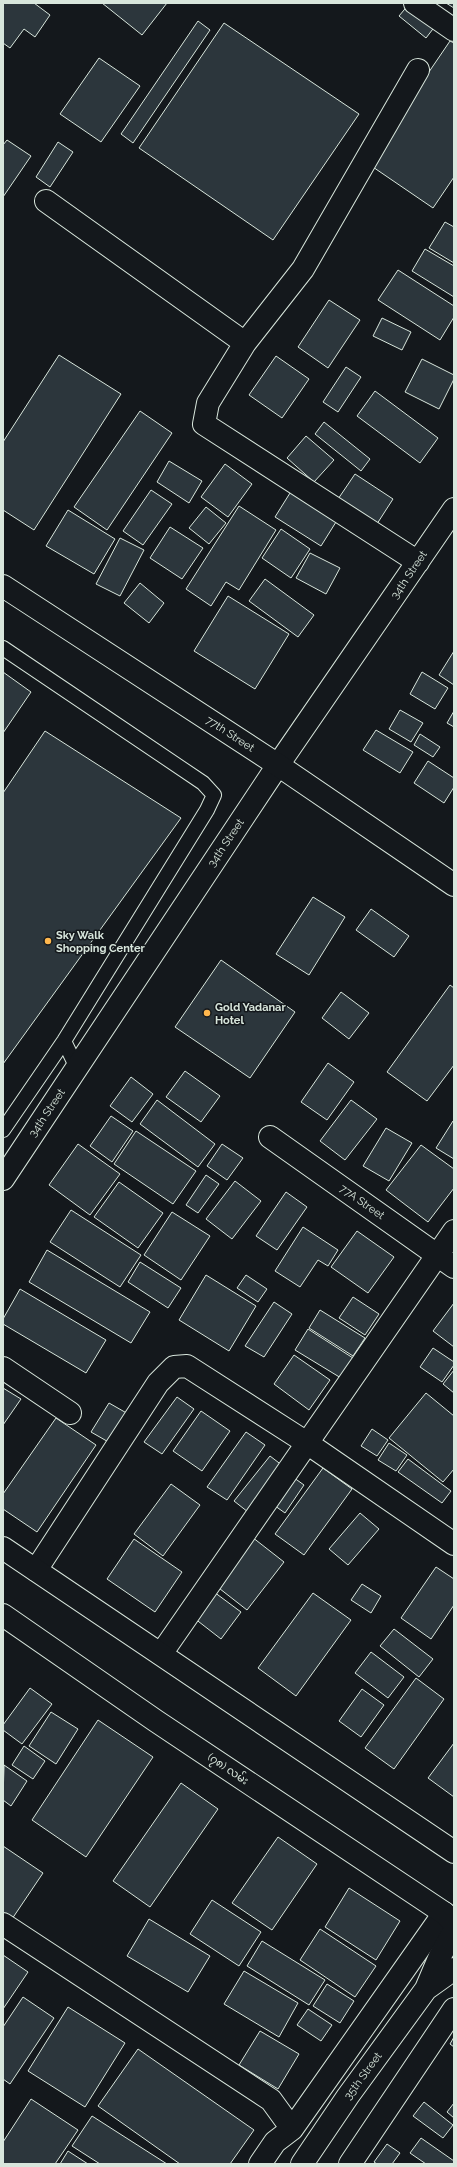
<svg xmlns="http://www.w3.org/2000/svg" width="457" height="2167" viewBox="0 0 457 2167" font-family="Raleway,'Noto Sans Myanmar',sans-serif">
<rect width="100%" height="100%" fill="#14181c"/>
<path fill="#2c363c" stroke="#d8e6dc" d="M3,3H34L50,15L35,37L24,29L10,48L3,43Z
M102,3H167L142,35Z
M446,3H454V8Z
M409,4L436,25L426,38L399,16Z
M198,21L210,30L133,143L121,134Z
M224,23L359,114L273,240L139,148Z
M450,41L454,43V177L433,208L367,163Z
M99,58L140,86L101,142L60,114Z
M7,140L31,156L3,197V145Z
M58,142L73,152L50,187L36,177Z
M445,222L454,227V263L429,248Z
M425,249L454,266V297L412,271Z
M398,270L454,306V317L440,340L378,300Z
M329,300L360,320L328,368L298,347Z
M382,318L411,332L402,350L373,336Z
M59,355L121,394L34,530L3,510V442Z
M276,356L309,379L282,418L249,395Z
M422,359L454,375V379L439,409L405,392Z
M346,367L361,377L338,412L323,402Z
M375,391L438,438L420,463L357,416Z
M140,411L172,433L107,530L74,507Z
M324,422L370,459L361,471L315,434Z
M306,436L334,460L314,482L287,458Z
M169,461L202,481L189,503L157,482Z
M225,464L252,484L228,517L201,497Z
M355,474L393,499L375,527L336,502Z
M295,485L341,514L321,546L275,517Z
M151,490L172,504L143,545L123,531Z
M239,506L276,530L239,590L226,582L211,606L186,589Z
M206,507L226,523L209,544L189,528Z
M68,510L115,539L94,574L46,546Z
M170,527L203,548L182,579L150,558Z
M281,529L310,549L291,578L262,558Z
M120,538L144,550L120,596L96,584Z
M310,553L340,568L326,594L296,578Z
M265,579L314,615L298,637L249,601Z
M140,583L164,603L149,623L124,603Z
M228,596L289,634L255,689L194,651Z
M454,651V685L439,675Z
M3,672L31,692L3,733Z
M422,672L448,688L435,709L410,694Z
M400,710L423,723L411,742L389,729Z
M454,711V727L447,723Z
M376,730L413,752L400,773L363,750Z
M45,731L181,818L3,1064V793Z
M420,734L440,747L433,757L414,745Z
M428,761L454,778V787L444,803L414,783Z
M313,897L345,917L309,975L276,954Z
M371,909L409,936L394,957L356,930Z
M221,960L295,1012L250,1078L175,1027Z
M450,985L454,988V1065L427,1101L387,1072Z
M341,992L369,1013L349,1039L322,1018Z
M328,1063L354,1082L327,1120L301,1102Z
M185,1071L220,1096L201,1122L166,1097Z
M131,1077L153,1094L132,1122L110,1106Z
M157,1100L215,1144L198,1167L140,1124Z
M351,1100L377,1119L345,1160L320,1141Z
M111,1116L133,1131L112,1162L90,1146Z
M453,1121H454V1159L436,1148Z
M386,1128L412,1143L389,1181L363,1166Z
M136,1131L196,1171L173,1204L114,1164Z
M78,1144L120,1174L90,1215L49,1185Z
M222,1144L243,1158L227,1180L207,1166Z
M421,1145L454,1169V1188L428,1222L386,1190Z
M206,1175L219,1184L198,1213L186,1205Z
M235,1181L261,1201L232,1239L206,1219Z
M119,1182L163,1213L138,1248L94,1217Z
M286,1192L307,1207L277,1250L256,1236Z
M71,1210L141,1255L120,1287L50,1242Z
M172,1212L210,1236L181,1280L144,1255Z
M303,1227L338,1250L328,1266L318,1260L300,1287L275,1271Z
M357,1231L394,1257L368,1293L331,1267Z
M47,1250L150,1312L131,1343L29,1282Z
M140,1262L181,1288L168,1308L128,1282Z
M206,1275L256,1306L229,1351L179,1320Z
M246,1275L267,1289L258,1302L237,1288Z
M20,1289L106,1340L86,1373L3,1324V1319Z
M353,1297L379,1314L365,1335L339,1318Z
M274,1302L292,1314L264,1357L245,1346Z
M454,1303V1347L433,1331Z
M320,1310L365,1338L353,1356L309,1328Z
M308,1329L353,1358L341,1378L295,1350Z
M433,1348L454,1362V1365L442,1382L420,1367Z
M294,1355L330,1380L309,1410L274,1384Z
M454,1370V1393L443,1384Z
M3,1388L21,1399L3,1425Z
M426,1393L454,1416V1469L443,1482L389,1438Z
M177,1397L194,1409L162,1454L144,1442Z
M109,1403L130,1415L112,1444L91,1432Z
M201,1411L230,1431L202,1471L173,1451Z
M56,1418L96,1445L37,1532L3,1509V1494Z
M372,1429L388,1440L377,1456L361,1446Z
M246,1432L265,1445L227,1500L207,1487Z
M389,1443L407,1455L396,1471L378,1460Z
M270,1456L283,1466L248,1512L234,1501Z
M408,1459L451,1491L442,1503L398,1472Z
M323,1468L352,1489L304,1555L275,1534Z
M290,1475L304,1485L285,1513L271,1503Z
M171,1484L200,1505L163,1556L134,1534Z
M360,1513L379,1529L348,1565L329,1549Z
M252,1537L284,1562L247,1610L215,1585Z
M134,1539L182,1572L155,1612L107,1579Z
M436,1567L454,1579V1605L431,1639L401,1618Z
M362,1584L381,1596L371,1613L351,1600Z
M214,1592L241,1612L221,1639L194,1618Z
M313,1593L351,1620L296,1696L258,1668Z
M394,1629L433,1659L419,1677L380,1646Z
M371,1652L404,1677L388,1698L355,1673Z
M416,1678L444,1699L394,1769L365,1748Z
M30,1688L52,1704L22,1744L3,1730V1725Z
M362,1689L384,1705L361,1737L339,1721Z
M51,1712L78,1729L56,1764L29,1746Z
M98,1720L153,1757L86,1857L32,1820Z
M454,1743V1797L428,1778Z
M24,1746L45,1761L33,1779L12,1765Z
M4,1765L27,1781L11,1806L3,1800Z
M181,1783L218,1809L150,1907L113,1881Z
M278,1837L317,1864L272,1930L232,1903Z
M3,1846L43,1873L12,1919L3,1913Z
M349,1888L400,1921L376,1960L325,1927Z
M212,1900L261,1932L239,1966L190,1934Z
M149,1919L210,1956L188,1992L127,1956Z
M320,1929L376,1966L355,1997L300,1960Z
M262,1941L325,1980L309,2005L247,1966Z
M3,1955L28,1972L3,2009Z
M244,1971L298,2003L279,2037L224,2004Z
M327,1984L354,2001L340,2023L313,2006Z
M23,1997L54,2018L10,2084L3,2079V2027Z
M68,2007L125,2043L85,2107L28,2071Z
M308,2009L332,2025L321,2041L297,2025Z
M260,2031L299,2054L278,2089L239,2065Z
M454,2037V2047L450,2044Z
M138,2049L254,2130L230,2164H180L98,2106Z
M31,2099L78,2130L55,2164H3V2142Z
M424,2102L453,2125L443,2138L413,2116Z
M454,2103V2118L447,2112Z
M92,2116L167,2164H100L72,2146Z
M421,2138L454,2161V2164H426L410,2153Z
M387,2144L400,2153L392,2164H377L374,2162Z
M68,2151L88,2164H60Z"/>
<g fill="none" stroke-linecap="round" stroke-linejoin="round">
<defs>
<path id="service" d="M3,648L203,783L214,795L207,810L64,1041L3,1130
M64,1041L77,1068"/>
<path id="minor" d="M415,3L454,30
M418,70L303,269L245,343L208,403L204,424L418,562
M46,201L245,343
M270,1137L454,1267
M3,1179L278,765L454,509
M3,1368L70,1413
M36,1570L158,1383L174,1367L187,1366L307,1443L454,1544
M161,1654L454,1231
M3,1924L271,2100L292,2129L275,2142L260,2164
M292,2129L444,1913
M350,2164L454,2009"/>
<path id="tertiary" d="M3,586L278,765L454,885"/>
<path id="primary" d="M3,1548L454,1852
M3,1615L156,1721L444,1913L454,1923
M426,1989L454,1969
M302,2164L348,2096L426,1989L440,1956L454,1931"/>
</defs>
<use href="#service" stroke="#d8e6dc" stroke-width="16"/>
<use href="#minor" stroke="#d8e6dc" stroke-width="24"/>
<use href="#tertiary" stroke="#d8e6dc" stroke-width="24"/>
<use href="#primary" stroke="#d8e6dc" stroke-width="24"/>
<use href="#service" stroke="#14181c" stroke-width="14"/>
<use href="#minor" stroke="#14181c" stroke-width="22"/>
<use href="#tertiary" stroke="#14181c" stroke-width="22"/>
<use href="#primary" stroke="#14181c" stroke-width="22"/>
</g>
<g fill="#ffb74d" stroke="#14181c" stroke-width="1.5">
<circle cx="48" cy="941" r="4"/>
<circle cx="207" cy="1013" r="4"/>
</g>
<g text-anchor="middle" dominant-baseline="central" stroke-width="3" stroke-linejoin="round" paint-order="stroke">
<g font-size="11" fill="#d8e6dc" stroke="#14181c">
<text transform="translate(409 575) rotate(-56)">34th Street</text>
<text transform="translate(230 734) rotate(33)">77th Street</text>
<text transform="translate(226 843) rotate(-56)">34th Street</text>
<text transform="translate(47 1113) rotate(-56)">34th Street</text>
<text transform="translate(362 1202) rotate(35)">77A Street</text>
<text transform="translate(228 1769) rotate(34)">(၇၈) လမ်း</text>
<text transform="translate(363 2076) rotate(-54)">35th Street</text>
</g>
<g font-size="11" font-weight="bold" fill="#d8e6dc" stroke="#14181c" text-anchor="start">
<text x="56" y="935">Sky Walk<tspan x="56" dy="13">Shopping Center</tspan></text>
<text x="215" y="1007">Gold Yadanar<tspan x="215" dy="13">Hotel</tspan></text>
</g>
</g>
<rect width="457" height="2167" fill="none" stroke="#d8e6dc" stroke-width="8"/>
</svg>
